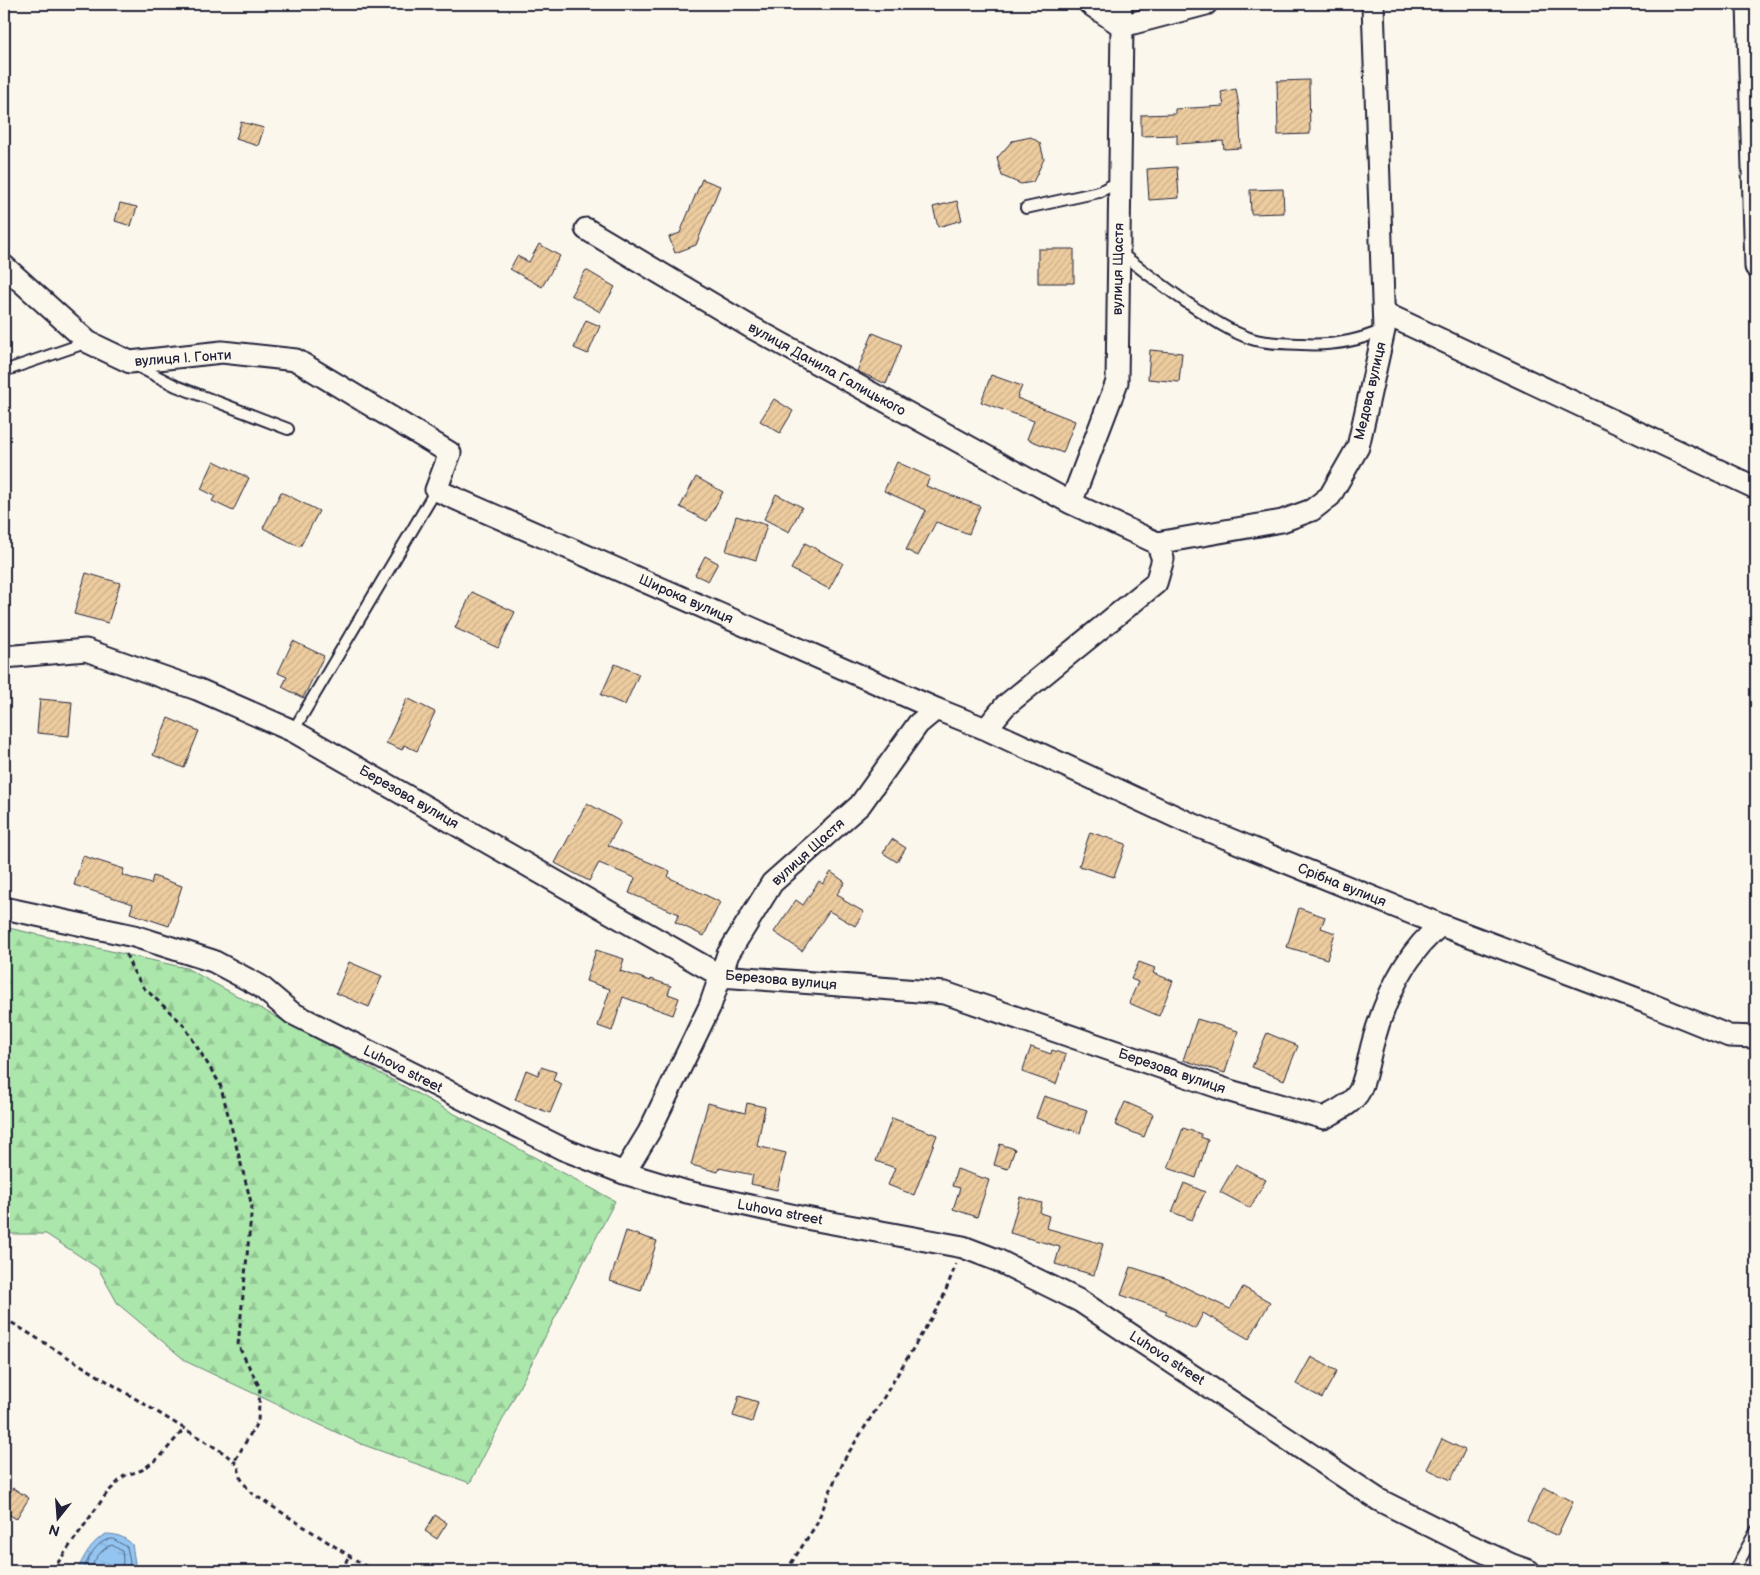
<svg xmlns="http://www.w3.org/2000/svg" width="1760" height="1575" viewBox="0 0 1760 1575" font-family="'Balsamiq Sans',sans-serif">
<defs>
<pattern id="forest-firs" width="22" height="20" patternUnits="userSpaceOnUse" patternTransform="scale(1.25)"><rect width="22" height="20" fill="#abe6ab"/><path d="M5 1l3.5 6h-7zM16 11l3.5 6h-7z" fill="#93c594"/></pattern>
<pattern id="water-ripples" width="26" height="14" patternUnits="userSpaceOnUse" patternTransform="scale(1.25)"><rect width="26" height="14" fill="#94c5f0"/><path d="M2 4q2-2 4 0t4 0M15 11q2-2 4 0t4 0" fill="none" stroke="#7fa9cf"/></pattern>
<pattern id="building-hatch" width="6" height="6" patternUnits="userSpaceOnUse" patternTransform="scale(1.25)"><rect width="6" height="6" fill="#edcc9f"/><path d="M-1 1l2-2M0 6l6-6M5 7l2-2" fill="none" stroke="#cbaf8a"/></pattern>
</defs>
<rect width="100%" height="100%" fill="#fbf7ec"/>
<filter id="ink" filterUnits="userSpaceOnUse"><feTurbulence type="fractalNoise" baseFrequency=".02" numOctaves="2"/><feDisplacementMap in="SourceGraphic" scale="10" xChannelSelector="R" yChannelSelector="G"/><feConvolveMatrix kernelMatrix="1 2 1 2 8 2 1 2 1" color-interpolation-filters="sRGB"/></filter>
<g filter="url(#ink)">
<path fill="url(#forest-firs)" stroke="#668473" d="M4,927L186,968L615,1201L470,1483L361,1444L187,1362L118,1304L98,1268L46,1234H12L4,1227Z"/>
<path fill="url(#water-ripples)" stroke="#6684a8" d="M106,1534C117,1534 124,1537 132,1544L135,1563L131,1571H77C84,1556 91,1542 106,1534Z"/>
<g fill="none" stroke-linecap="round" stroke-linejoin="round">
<path stroke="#506383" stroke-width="1" d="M83,1571C88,1558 97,1539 113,1539L127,1547L130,1562L127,1571
M89,1571C94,1561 101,1548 112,1545L122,1551L123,1561L121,1571"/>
</g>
<path fill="url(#building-hatch)" stroke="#22223b" d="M1309,80L1310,134L1278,135L1277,81Z
M1236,89L1239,107L1241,148L1224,149L1223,141L1177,144V135L1141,136V115L1175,114V109L1224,106L1221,92Z
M241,122L264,128L258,146L236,139Z
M1031,137L1040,143L1044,159L1033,182L1021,184L1002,176L997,158L1012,141Z
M1177,167L1179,198L1149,200L1147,169Z
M702,179L720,186L696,245L675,253L669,237L680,233Z
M1283,189L1284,213L1251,214L1250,190Z
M957,201L962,220L938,227L933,207Z
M120,203L137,207L131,226L115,221Z
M539,244L560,256L542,287L510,269L517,256L529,262Z
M1038,249H1074V283H1038Z
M586,270L615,287L600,312L571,295Z
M586,320L600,326L588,354L574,348Z
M873,333L902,345L886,384L857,371Z
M1150,350L1182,353L1179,382L1148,379Z
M991,375L1022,386L1017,398L1075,421L1063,453L1027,439L1034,421L981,402Z
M774,399L793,411L780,433L760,421Z
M214,461L249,478L233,511L212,501L215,496L201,489Z
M897,462L930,477L926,486L980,506L969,534L936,522L918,556L906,550L926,510L884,491Z
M696,477L723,492L707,521L680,507Z
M281,492L319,511L300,547L263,528Z
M776,494L802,507L789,532L764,519Z
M736,516L767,525L756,560L726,551Z
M805,543L843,563L829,589L791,569Z
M705,556L718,563L708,581L695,575Z
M86,573L120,583L108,623L74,614Z
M472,592L515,612L498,648L455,628Z
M293,641L324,656L303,698L282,687L287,677L278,673Z
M615,664L639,674L625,705L601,695Z
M407,698L435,712L417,751L404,745L402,750L386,743Z
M40,699L72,702L69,736L37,733Z
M168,718L199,731L184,768L153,755Z
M587,803L621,822L608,845L670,871L668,877L720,902L704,936L675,922L679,914L629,893L635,878L599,863L589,881L555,863Z
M1090,832L1126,844L1114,877L1079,866Z
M892,839L906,848L897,862L883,853Z
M83,856L124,869L122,875L151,884L153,876L182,886L169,926L130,913L133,904L74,885Z
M831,872L845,882L837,894L844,898L843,900L864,912L855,926L829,911L802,951L774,932L796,900L803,905L819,881L823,884Z
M1299,908L1325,917L1321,928L1335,933L1327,959L1287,947Z
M596,950L624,959L620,971L651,981V979L671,986L668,994L679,998L673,1015L623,997L612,1031L598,1026L610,989L586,981Z
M349,962L382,976L369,1007L336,993Z
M1139,962L1155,968L1153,973L1173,981L1159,1016L1129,1003L1138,982L1131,979Z
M1197,1019L1238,1031L1225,1073L1183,1060Z
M1267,1033L1298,1046L1284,1080L1252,1067Z
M1031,1047L1051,1054L1052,1050L1066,1055L1056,1084L1022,1072Z
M541,1067L556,1072L553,1080L562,1084L550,1113L515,1100L526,1070L538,1075Z
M1044,1096L1087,1110L1080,1133L1036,1118Z
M1125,1102L1153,1114L1144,1137L1115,1125Z
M708,1103L745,1113L747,1103L765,1107L757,1146L786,1153L777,1190L751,1184L753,1175L719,1168L718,1172L691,1165Z
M892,1118L937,1135L914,1195L888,1185L895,1168L876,1161Z
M1183,1128L1201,1134V1137L1208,1140L1196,1178L1168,1168Z
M1000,1144L1015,1149L1008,1169L994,1165Z
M1236,1164L1266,1180L1250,1208L1220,1192Z
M957,1169L989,1180L977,1217L953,1209L960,1188L952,1186Z
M1184,1183L1205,1192L1192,1220L1172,1212Z
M1020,1197L1042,1203L1040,1213L1049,1216L1046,1228L1103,1244L1094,1275L1055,1264L1060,1247L1010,1233Z
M626,1231L657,1241L641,1291L610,1281Z
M1131,1267L1168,1279L1230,1309L1243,1287L1270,1302L1249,1339L1203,1313L1195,1329L1165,1314L1167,1311L1121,1295Z
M1311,1357L1337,1371L1322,1398L1296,1384Z
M739,1396L758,1402L752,1422L733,1416Z
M1442,1439L1465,1450L1451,1480L1427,1469Z
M1544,1487L1573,1502L1557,1536L1527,1521Z
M13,1488L29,1498L16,1519L4,1511V1502Z
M435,1515L447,1523L437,1539L425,1531Z"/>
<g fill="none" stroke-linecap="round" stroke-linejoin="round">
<defs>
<path id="lane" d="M1026,208L1099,192L1120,181
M1119,252C1141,269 1163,286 1186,302C1207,316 1228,331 1252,339C1268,344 1285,343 1301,344C1330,346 1356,342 1383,330
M135,365L176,386L288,429
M4,371L88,342
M293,731L436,490
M1734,1571L1756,1531"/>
<path id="street" d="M1090,4L1122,26
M1748,4L1756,267
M1122,26L1206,4
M586,229L749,326L1071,503L1157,543L1282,521L1312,510L1330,496L1358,447L1384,330L1373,4
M4,266L88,342L130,362L222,352L296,360L450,453L436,490L936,709L986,729L1187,822L1441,925L1645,1002L1729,1036L1756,1037
M1384,313L1756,488
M1071,503L1117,382L1122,26L1120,4
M4,657L86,650L197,689L293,731L721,976L945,993L1230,1091L1324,1118C1336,1111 1353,1104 1360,1090C1366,1077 1369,1056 1373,1042C1385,999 1405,953 1441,925
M986,729L1005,706L1156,583L1163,559L1157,543
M4,908L134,936L213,961L260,986L292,1013L563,1149L624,1173L687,1192L800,1217L963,1247L997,1260L1080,1301L1379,1500L1463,1542L1512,1565L1529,1571
M624,1173L649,1132L710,1006L728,954L772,883L860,805L918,724L936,709"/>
</defs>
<use href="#lane" stroke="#22223b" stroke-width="14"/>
<use href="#street" stroke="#22223b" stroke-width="25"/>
<path stroke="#22223b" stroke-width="3" stroke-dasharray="5 4" stroke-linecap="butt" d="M126,954L132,969L143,987L183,1024L220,1084L252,1206L238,1345L260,1388L258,1421L234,1462
M4,1318L224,1453L238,1465L240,1477L250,1492L373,1571
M52,1571L107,1493L124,1476L142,1470L160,1457L184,1429
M342,1571L349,1555
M786,1571L816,1525L842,1463L884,1397L942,1300L956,1264"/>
<use href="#lane" stroke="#fbf7ec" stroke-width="10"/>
<use href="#street" stroke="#fbf7ec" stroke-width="21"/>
</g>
</g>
<g text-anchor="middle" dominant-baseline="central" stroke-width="4" stroke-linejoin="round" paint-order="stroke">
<g font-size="14" fill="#22223b" stroke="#fbf7ec">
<text transform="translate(1118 269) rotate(-89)">вулиця Щастя</text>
<text transform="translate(183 358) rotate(-4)">вулиця І. Гонти</text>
<text transform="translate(827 369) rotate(29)">вулиця Данила Галицького</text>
<text transform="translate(1370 391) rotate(-77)">Медова вулиця</text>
<text transform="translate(686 599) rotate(24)">Широка вулиця</text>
<text transform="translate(409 797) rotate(30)">Березова вулиця</text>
<text transform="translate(808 852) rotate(-42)">вулиця Щастя</text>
<text transform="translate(1342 885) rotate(22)">Срібна вулиця</text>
<text transform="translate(781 980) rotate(5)">Березова вулиця</text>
<text transform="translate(403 1069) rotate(27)">Luhova street</text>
<text transform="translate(1172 1071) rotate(19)">Березова вулиця</text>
<text transform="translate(780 1212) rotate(11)">Luhova street</text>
<text transform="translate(1167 1358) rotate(33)">Luhova street</text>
</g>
</g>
<rect width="1760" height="1575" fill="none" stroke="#fbf7ec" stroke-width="20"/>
<rect x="10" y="10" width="1740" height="1555" fill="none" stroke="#22223b" stroke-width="2" filter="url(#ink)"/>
<g transform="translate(58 1518) rotate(197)" stroke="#fbf7ec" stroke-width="4" paint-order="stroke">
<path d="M0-4L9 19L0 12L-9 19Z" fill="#22223b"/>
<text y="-8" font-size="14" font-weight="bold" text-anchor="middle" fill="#22223b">N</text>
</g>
</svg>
